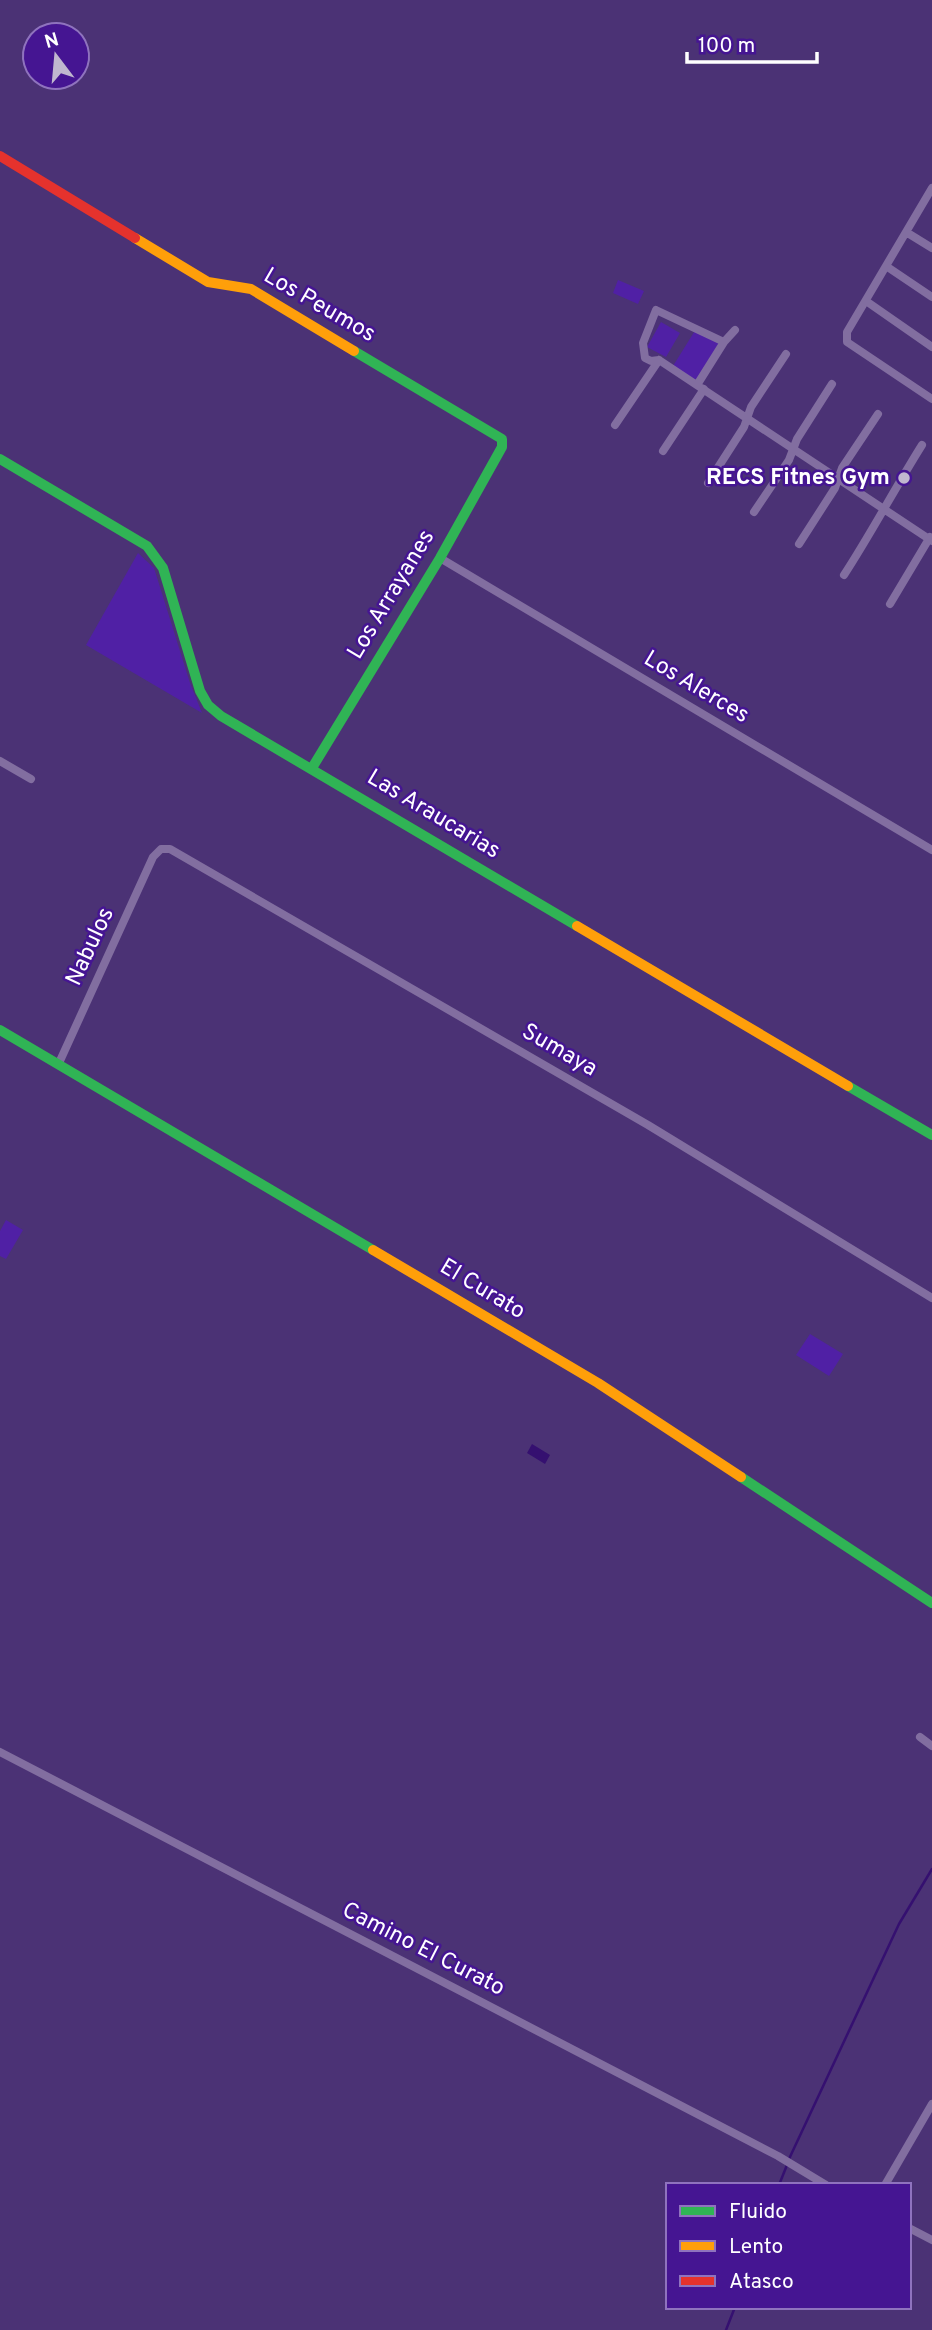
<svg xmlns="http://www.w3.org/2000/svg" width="932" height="2330" viewBox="0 0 932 2330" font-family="Overpass,sans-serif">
<rect width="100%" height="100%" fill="#4b3275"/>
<path fill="#5020a5" d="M618,280L644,291L638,304L613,293Z
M661,322L680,333L666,357L647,347Z
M696,329L719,343L696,380L673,366Z
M138,553L154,568L190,683L202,713L86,645Z
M6,1220L23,1230L6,1259L0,1256V1231Z
M810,1334L843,1354L829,1376L796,1355Z"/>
<path fill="#351070" d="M532,1444L550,1455L545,1464L527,1453Z"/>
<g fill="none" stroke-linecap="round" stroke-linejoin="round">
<path stroke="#351070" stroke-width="2.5" d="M789,2159L899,1924L932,1869
M779,2185L787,2165
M726,2330L735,2307"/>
<path stroke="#826ea0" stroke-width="8" d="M932,188L847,332V342L932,399
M906,232L932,248
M886,266L932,297
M866,301L932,347
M659,360L932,541
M659,360L651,361L645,358L643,343L656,310L724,342
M697,385L724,342L735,330
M615,425L659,360
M663,451L704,389
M708,483L744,427L751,407L786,354
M754,512L789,460L797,439L832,384
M799,544L835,488L842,468L878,414
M440,558L932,850
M844,575C872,532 895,488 922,445
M890,604L930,537
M0,761L31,779
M59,1063L153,857L161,849H170L648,1125L932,1298
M920,1737L932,1746
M0,1752L778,2156L826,2185
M885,2185L932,2104
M909,2228L932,2240"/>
<path stroke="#30b455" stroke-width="10" d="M0,459L147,546L163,568L200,691L208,705L221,716L577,926
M312,768L440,558L502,447V439L354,351
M0,1030L373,1250
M848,1086L932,1135
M741,1477L932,1603"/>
<path stroke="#ff9f0a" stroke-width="10" d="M135,238L208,282L251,289L354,351
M577,926L848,1086
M373,1250L598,1383L741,1477"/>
<path stroke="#e5322d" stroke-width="10" d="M0,156L135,238"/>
</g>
<circle fill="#c0b7cf" stroke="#451592" stroke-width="2.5" cx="904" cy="478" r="7"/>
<g text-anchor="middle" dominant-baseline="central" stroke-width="5" stroke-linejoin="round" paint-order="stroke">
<g font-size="23" fill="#fff" stroke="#451592">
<text transform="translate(319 306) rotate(30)">Los Peumos</text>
<text transform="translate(392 595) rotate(-59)">Los Arrayanes</text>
<text transform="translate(696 688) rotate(31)">Los Alerces</text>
<text transform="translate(433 815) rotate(31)">Las Araucarias</text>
<text transform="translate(91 947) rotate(-65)">Nabulos</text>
<text transform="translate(559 1051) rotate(30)">Sumaya</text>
<text transform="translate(482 1290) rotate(31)">El Curato</text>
<text transform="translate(423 1950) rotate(27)">Camino El Curato</text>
</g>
<g font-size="23" font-weight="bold" fill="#fff" stroke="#451592" text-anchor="end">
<text x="890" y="478">RECS Fitnes Gym</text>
</g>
</g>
<rect x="666" y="2183" width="245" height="126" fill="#451592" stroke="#8f73be" stroke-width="2"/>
<rect x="680" y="2206" width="35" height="10" fill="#30b455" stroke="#8f73be" stroke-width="2"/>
<text x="729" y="2218" font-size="21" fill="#ffffff">Fluido</text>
<rect x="680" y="2241" width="35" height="10" fill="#ff9f0a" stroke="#8f73be" stroke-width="2"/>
<text x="729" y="2253" font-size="21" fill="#ffffff">Lento</text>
<rect x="680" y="2276" width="35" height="10" fill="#e5322d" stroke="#8f73be" stroke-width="2"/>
<text x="729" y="2288" font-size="21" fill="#ffffff">Atasco</text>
<g transform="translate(56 56) rotate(344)"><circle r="33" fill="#451592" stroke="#8f73be" stroke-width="2"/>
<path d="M0-5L12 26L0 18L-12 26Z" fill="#c0b7cf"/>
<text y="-10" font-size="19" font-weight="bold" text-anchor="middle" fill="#ffffff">N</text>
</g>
<path d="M687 52v10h130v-10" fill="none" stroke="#ffffff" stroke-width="3.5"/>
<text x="698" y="52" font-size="21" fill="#ffffff" stroke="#451592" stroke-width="5" paint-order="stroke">100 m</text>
</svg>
